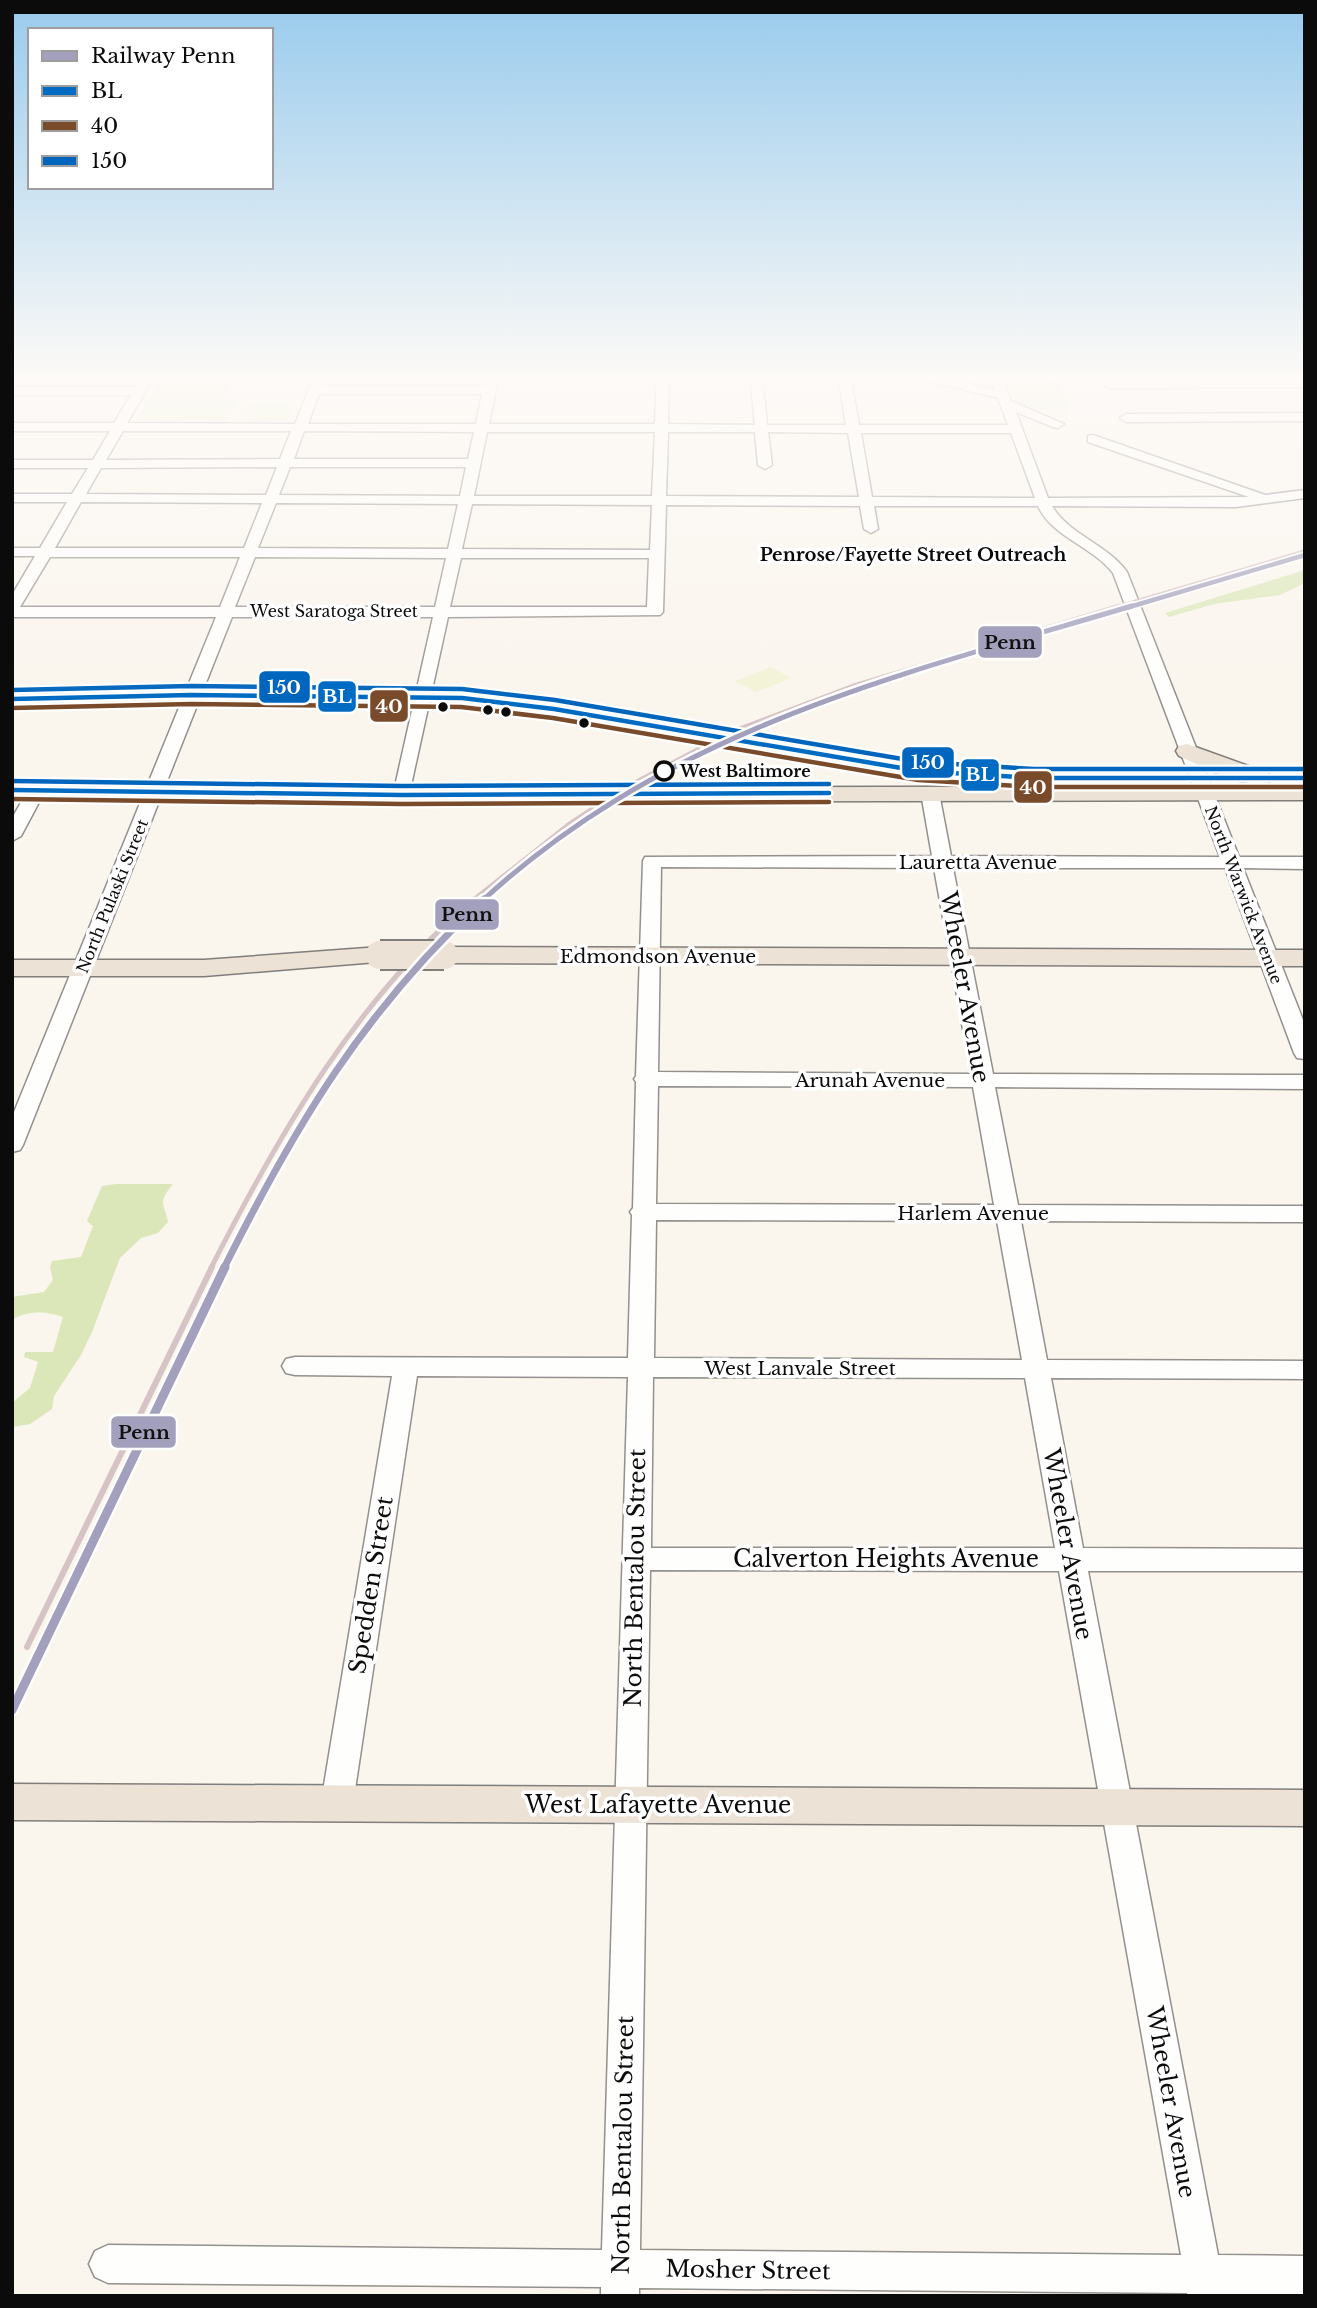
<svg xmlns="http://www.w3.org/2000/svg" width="1317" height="2308" viewBox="0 0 1317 2308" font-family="'Libre Baskerville',serif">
<rect width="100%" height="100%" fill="#faf5ed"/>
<path fill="#e8efcc" d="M1005,374C1044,374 1071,372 1067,421L1015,400Z
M192,381L232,382L220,401H234L238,404L226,421L138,419L158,383Z
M253,402H295L287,421L246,422V416L240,415Z"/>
<path fill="#dbe7b9" d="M1305,570V583L1280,595L1214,604L1169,617L1165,613Z
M116,1184H173C157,1204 164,1202 168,1222L158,1233L141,1238L120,1258L92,1332L81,1355L54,1396L52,1409L30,1424L12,1427V1403L30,1388L38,1362L24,1357L25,1352H53L63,1317C48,1311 26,1310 12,1320V1297L44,1292L53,1280L50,1267L52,1261L81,1257L93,1226L87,1221L102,1186Z"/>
<path fill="#f2f3d6" d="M771,667L792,678L756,692L735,681Z"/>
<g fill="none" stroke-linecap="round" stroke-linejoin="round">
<defs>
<path id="minor" d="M315,374H327L322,386H484L487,374H499L489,424H655L657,374H669L668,424L755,425L750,374H762L767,425H846L838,374H850L859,425H1008L998,398L937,383L903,378L897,374L938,375L995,390L989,374H1001L1011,401L1064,424L1058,428L1053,427L1016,412L1048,498L1249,497L1088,442V436L1093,435L1265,495L1305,490V498L1236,507L1052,506C1069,535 1107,544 1127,572L1239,857H1305V869L1243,868L1305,1025V1059L1297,1058L1294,1053L1225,868H953L993,1074L1305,1075V1089L995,1087L1018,1205L1305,1206V1222L1021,1221L1047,1360L1305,1361V1379L1051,1378L1083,1548L1305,1549V1571H1088L1218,2255L1305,2256V2294L1188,2296L1187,2293L639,2288V2296H601V2287L108,2283L95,2277L89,2264L95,2251L108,2245L602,2250L628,1377L417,1376L353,1803L348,1813L337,1817L326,1813L321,1803L392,1376L295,1375L286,1373L282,1366L286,1359L295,1357L628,1358L632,1215L630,1212L633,1208L636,1082L634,1079L636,1076L643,861L645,857L932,856L921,793L930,788L939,793L951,856L1220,857L1113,573C1092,546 1052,537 1038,506H874L878,529L871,533L864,529L860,506L666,505L663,612L660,615L448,617L408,799L402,800L393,795L433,617H232L23,1145L20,1150L12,1152V1117L216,617H12V595L35,556H12V548H40L67,502H12V494H72L88,468H12V460H93L110,431H12V423H114L131,395H12V387H136L144,380L150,384L127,423L295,424ZM319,394H482L476,424H308ZM123,431H291L280,459L106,460ZM304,431L474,432L468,459H294ZM487,432H655L652,496H474ZM668,432H755L758,465L765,469L772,465L768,432L848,433L859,497L666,496ZM861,433H1011L1035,498L872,497ZM277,467L266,495L86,494L101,468ZM290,467H466L460,496L279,495ZM81,502L262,503L244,548H55ZM276,503L458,504L448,549L258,548ZM472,504L652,505L650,550L462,549ZM50,557H240L220,607H20ZM255,557L446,558L435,607H235ZM461,558H649L647,607H450ZM661,867L934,868L971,1074L658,1072ZM658,1086L973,1087L994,1205L656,1204ZM656,1220L997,1221L1022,1360L654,1358ZM653,1377L1025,1378L1055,1548H651ZM650,1570L1059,1571L1181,2255L640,2250Z
M1305,379V387L1109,388L1103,384L1109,380Z
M1305,413V421L1126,422L1120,418L1126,414Z
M36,786L45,791L21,836L12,841V818L30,787Z"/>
<path id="major" d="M191,688L423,690L431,692L434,697L431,702L423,704L191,702L12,706V692Z
M1187,744L1268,773L1272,778L1268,783C1244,789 1201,766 1179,756L1176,751L1179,746Z
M12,783L402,788L1305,786V800L402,802L12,797Z
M380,947L389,949L393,955L389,961L204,976H12V960H204Z
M444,947L1305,950V966L444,963L435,961L431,955L435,949Z
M12,1784L1305,1790V1826L12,1820Z"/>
</defs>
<use href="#minor" stroke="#93908d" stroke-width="3"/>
<use href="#major" stroke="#807e7a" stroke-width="3"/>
<use href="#minor" fill="#fefefc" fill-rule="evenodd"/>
<use href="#major" fill="#ece2d6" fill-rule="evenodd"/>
<path stroke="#d6c3c6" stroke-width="3.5" d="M1113,608L1305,551"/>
<path stroke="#d6c3c6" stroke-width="4.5" d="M472,901L568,825L621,790L731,732L853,686L1119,606"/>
<path stroke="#d6c3c6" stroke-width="5" d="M211,1268C279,1134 357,998 474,899"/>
<path stroke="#d6c3c6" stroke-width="6" d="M27,1647L212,1267"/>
<defs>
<path id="major-bridge" d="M380,955H444"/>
</defs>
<use href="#major-bridge" stroke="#807e7a" stroke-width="32" stroke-linecap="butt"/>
<use href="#major-bridge" stroke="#ece2d6" stroke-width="28"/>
<defs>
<path id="bus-1" d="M12,699L191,695L462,698L554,709L919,771L1034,778H1305
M12,790L402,795L829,793"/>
<path id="bus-2" d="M12,708L191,704L461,707L553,718L918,780L1034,787H1305
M12,799L402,804L829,802"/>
<path id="bus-3" d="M12,690L191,686L462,689L555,700L920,762L1034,769H1305
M12,781L402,786L829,784"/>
</defs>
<use href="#bus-1" stroke="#fff" stroke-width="9"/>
<use href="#bus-2" stroke="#fff" stroke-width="9"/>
<use href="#bus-3" stroke="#fff" stroke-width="9"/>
<use href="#bus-1" stroke="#006bc3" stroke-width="4.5"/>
<use href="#bus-2" stroke="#7a4b2a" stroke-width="4.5"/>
<use href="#bus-3" stroke="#0065bd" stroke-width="4.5"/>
<defs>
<path id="rail-1-far3" d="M1126,608L1305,555"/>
<path id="rail-1-far2" d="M482,901C669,729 895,676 1132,606"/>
<path id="rail-1-far1" d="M224,1268C296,1124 364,1010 484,899"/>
<path id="rail-1" d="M12,1710L225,1267"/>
</defs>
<use href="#rail-1-far3" stroke="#fff" stroke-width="8"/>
<use href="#rail-1-far2" stroke="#fff" stroke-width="10"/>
<use href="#rail-1-far1" stroke="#fff" stroke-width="12"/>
<use href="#rail-1" stroke="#fff" stroke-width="14"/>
<use href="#rail-1-far3" stroke="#a2a0bd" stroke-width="4.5"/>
<use href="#rail-1-far2" stroke="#a2a0bd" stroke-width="5"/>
<use href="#rail-1-far1" stroke="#a2a0bd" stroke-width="7"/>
<use href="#rail-1" stroke="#a2a0bd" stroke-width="9"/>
</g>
<linearGradient id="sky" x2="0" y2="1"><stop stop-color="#99cbed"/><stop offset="0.54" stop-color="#fdfaf7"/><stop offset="1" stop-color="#fdfaf7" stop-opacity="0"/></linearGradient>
<rect width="1317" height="697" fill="url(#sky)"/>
<g fill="#0b0b0b" stroke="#fff" stroke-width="2.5">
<circle cx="443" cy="707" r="6"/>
<circle cx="488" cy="710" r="6"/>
<circle cx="506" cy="712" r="6"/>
<circle cx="584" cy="723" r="6"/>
</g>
<circle fill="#fff" stroke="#0b0b0b" stroke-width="3.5" cx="664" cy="771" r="9"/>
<g text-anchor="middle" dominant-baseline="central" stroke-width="7" stroke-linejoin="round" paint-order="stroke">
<g font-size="16" fill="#0b0b0b" stroke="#fff">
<text x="334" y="611">West Saratoga Street</text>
<text transform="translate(1244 895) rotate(69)">North Warwick Avenue</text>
<text transform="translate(112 896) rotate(-68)">North Pulaski Street</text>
</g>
<g font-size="16" font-weight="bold" fill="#0b0b0b" stroke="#fff" text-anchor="start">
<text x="680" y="771">West Baltimore</text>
</g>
<g font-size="18" font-weight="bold" fill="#0b0b0b" stroke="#fff">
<text x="913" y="555">Penrose/Fayette Street Outreach</text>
</g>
<g font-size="19" fill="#0b0b0b" stroke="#fff">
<text x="978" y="862">Lauretta Avenue</text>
<text x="658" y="956">Edmondson Avenue</text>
<text x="870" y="1080">Arunah Avenue</text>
<text x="973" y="1213">Harlem Avenue</text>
<text x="800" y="1368">West Lanvale Street</text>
</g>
<g font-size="23" fill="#0b0b0b" stroke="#fff">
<text transform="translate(965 987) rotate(80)">Wheeler Avenue</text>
<text transform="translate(1068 1544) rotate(80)">Wheeler Avenue</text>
<text x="886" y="1559">Calverton Heights Avenue</text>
<text transform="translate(635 1578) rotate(-89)">North Bentalou Street</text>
<text transform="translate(371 1585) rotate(-81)">Spedden Street</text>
<text x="658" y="1805">West Lafayette Avenue</text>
<text transform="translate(1171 2102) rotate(80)">Wheeler Avenue</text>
<text transform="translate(623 2145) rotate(-89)">North Bentalou Street</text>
<text transform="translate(748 2270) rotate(1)">Mosher Street</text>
</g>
</g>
<g stroke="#fff" stroke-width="2.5">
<rect x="977" y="625" width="66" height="34" rx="7" fill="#a2a0bd"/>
<rect x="258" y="670" width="53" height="34" rx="7" fill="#0065bd"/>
<rect x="317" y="680" width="40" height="33" rx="7" fill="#006bc3"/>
<rect x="369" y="689" width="40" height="34" rx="7" fill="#7a4b2a"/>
<rect x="901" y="746" width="54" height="33" rx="7" fill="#0065bd"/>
<rect x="960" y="758" width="40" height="34" rx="7" fill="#006bc3"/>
<rect x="1013" y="770" width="40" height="34" rx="7" fill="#7a4b2a"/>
<rect x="434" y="898" width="66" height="33" rx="7" fill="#a2a0bd"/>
<rect x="110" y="1415" width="67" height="34" rx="7" fill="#a2a0bd"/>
</g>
<g font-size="19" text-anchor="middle" font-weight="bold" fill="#fff">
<text x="284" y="694">150</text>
<text x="337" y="703">BL</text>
<text x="389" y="713">40</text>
<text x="928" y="769">150</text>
<text x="980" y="781">BL</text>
<text x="1033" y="794">40</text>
</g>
<g font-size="19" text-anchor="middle" font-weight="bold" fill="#111">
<text x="1010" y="649">Penn</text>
<text x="467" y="921">Penn</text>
<text x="144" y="1439">Penn</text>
</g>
<rect width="1317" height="2308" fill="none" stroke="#0b0b0b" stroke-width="28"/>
<rect x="28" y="28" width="245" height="161" fill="#ffffff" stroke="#9d9d9d" stroke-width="2"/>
<rect x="42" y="51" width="35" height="10" fill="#a2a0bd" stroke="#9d9d9d" stroke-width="2"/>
<text x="91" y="63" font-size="21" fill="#0b0b0b">Railway Penn</text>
<rect x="42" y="86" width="35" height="10" fill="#006bc3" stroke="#9d9d9d" stroke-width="2"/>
<text x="91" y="98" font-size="21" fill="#0b0b0b">BL</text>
<rect x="42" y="121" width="35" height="10" fill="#7a4b2a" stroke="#9d9d9d" stroke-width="2"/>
<text x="91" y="133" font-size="21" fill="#0b0b0b">40</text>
<rect x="42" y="156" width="35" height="10" fill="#0065bd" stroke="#9d9d9d" stroke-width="2"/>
<text x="91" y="168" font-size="21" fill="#0b0b0b">150</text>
</svg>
